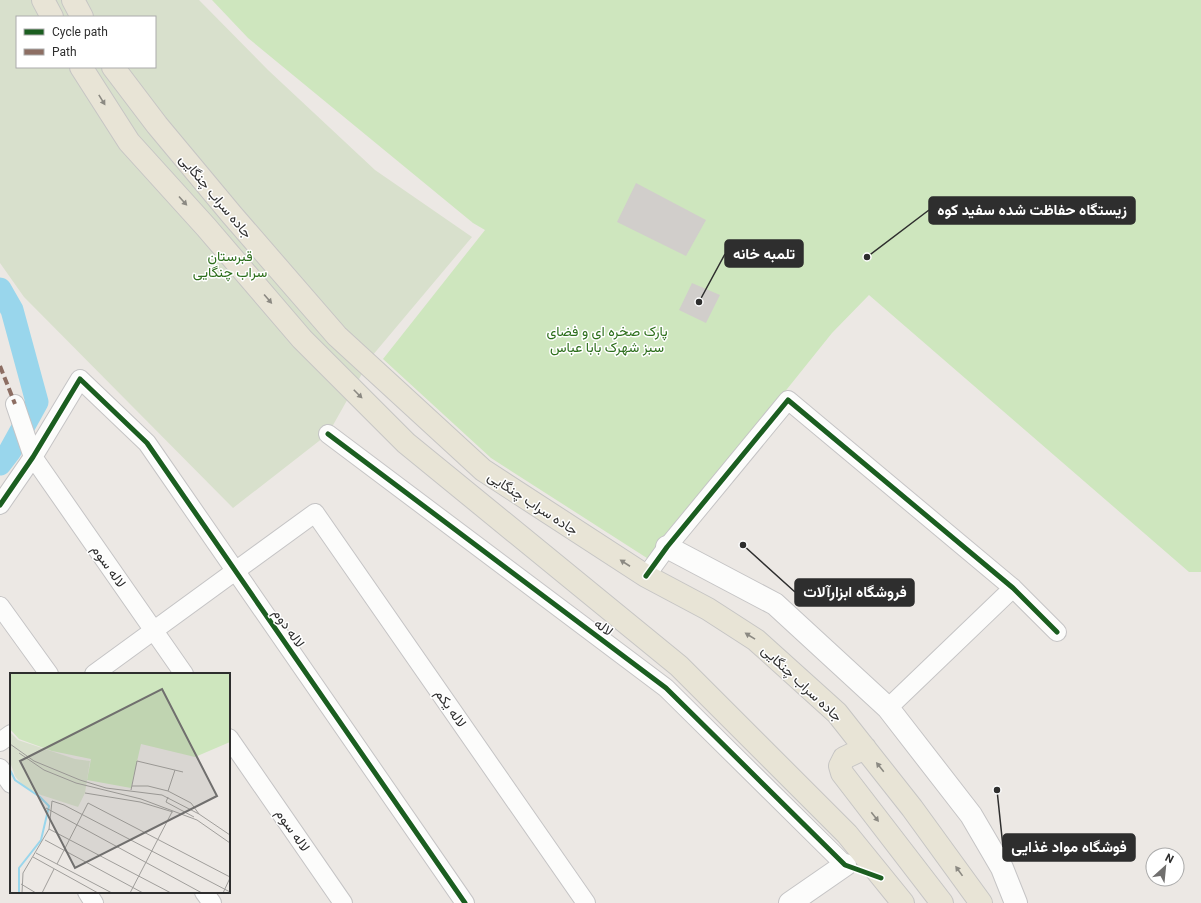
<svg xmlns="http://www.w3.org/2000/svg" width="1201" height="903" viewBox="0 0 1201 903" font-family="Roboto,Vazirmatn,sans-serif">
<rect width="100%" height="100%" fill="#ece8e4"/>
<path fill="#cee6be" d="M212,0H1201V572H1189L869,295L832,333L650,560L491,458L383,359L485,230L473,223L248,38Z"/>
<path fill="#d8e0cc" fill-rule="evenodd" d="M0,0H199L268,70L375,170L472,237L372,356L328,434L233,508L24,297L0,263ZM17,17H155V67H17Z"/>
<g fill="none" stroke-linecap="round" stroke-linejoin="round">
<path stroke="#99d6ec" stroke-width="23" d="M0,289L12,310L37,402L10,451L0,464"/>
</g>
<path fill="#d1cecb" d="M636,183L706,220L686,256L617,222Z
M692,283L720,295L706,323L679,310Z"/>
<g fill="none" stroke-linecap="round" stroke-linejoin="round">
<defs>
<path id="minor" d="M15,404L33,457L184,674
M328,434L666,688L845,865
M0,505L33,457L80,379L147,443L465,903
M646,576L667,547L788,400L1013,588L1057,632
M0,606L49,674
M94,674L315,513L586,903
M888,708L1013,588
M229,738L343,903
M0,742L11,734
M0,768L11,784
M87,892L94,903
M204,892L212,903"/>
<path id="tertiary" d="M667,547L775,604L888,708L971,815L1002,868L1016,903
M790,903L845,865"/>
<path id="primary" d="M43,0L52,17
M73,0L82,17
M81,67L129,142L206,227L302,339L406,443L679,666L847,834L903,903
M113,67L157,125L232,215L337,336L483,470L646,576L708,609L756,640L837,713L912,808L981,903
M865,748L844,758L840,766L842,773L942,903"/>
</defs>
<use href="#minor" stroke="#c5c4c5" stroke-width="20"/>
<use href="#tertiary" stroke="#c5c4c5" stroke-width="24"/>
<use href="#primary" stroke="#c6c5c4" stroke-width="24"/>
<use href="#minor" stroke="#fcfcfb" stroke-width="18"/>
<use href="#tertiary" stroke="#fcfcfb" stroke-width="22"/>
<use href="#primary" stroke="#e8e4d6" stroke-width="22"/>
<path stroke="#8d6e63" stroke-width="4" stroke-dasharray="8 4" stroke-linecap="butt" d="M0,366L15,404"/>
<defs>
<path id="cycleway" d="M328,434L666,688L845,865L881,878
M0,505L33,457L80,379L147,443L465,903
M646,576L667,547L788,400L1013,588L1057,632"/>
</defs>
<use href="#cycleway" stroke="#fff" stroke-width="8"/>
<use href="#cycleway" stroke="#1b5e20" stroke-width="5"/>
</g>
<defs><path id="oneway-solid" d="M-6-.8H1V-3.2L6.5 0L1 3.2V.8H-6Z"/></defs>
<g fill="#8b8982">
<use href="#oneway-solid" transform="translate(102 100) rotate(58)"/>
<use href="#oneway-solid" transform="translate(183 201) rotate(48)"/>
<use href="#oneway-solid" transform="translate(268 299) rotate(49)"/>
<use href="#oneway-solid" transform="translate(358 394) rotate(45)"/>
<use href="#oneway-solid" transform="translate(625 563) rotate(-147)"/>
<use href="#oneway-solid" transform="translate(750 636) rotate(-148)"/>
<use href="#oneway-solid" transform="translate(880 767) rotate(-129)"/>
<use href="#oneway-solid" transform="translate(875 817) rotate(52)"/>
<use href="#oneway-solid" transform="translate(959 871) rotate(-126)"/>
</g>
<g text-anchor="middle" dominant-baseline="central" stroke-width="3" stroke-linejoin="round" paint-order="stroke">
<g font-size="14" fill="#2e2e2e" stroke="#fff">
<text transform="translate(216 196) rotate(50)">جاده سراب چنگایی</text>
<text transform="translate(533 503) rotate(33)">جاده سراب چنگایی</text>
<text transform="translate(109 566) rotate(55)">لاله سوم</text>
<text transform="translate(604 627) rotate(37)">لاله</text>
<text transform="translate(289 628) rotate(55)">لاله دوم</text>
<text transform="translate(802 683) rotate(43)">جاده سراب چنگایی</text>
<text transform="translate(451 708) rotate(55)">لاله یکم</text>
<text transform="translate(293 830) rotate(55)">لاله سوم</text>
</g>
<g font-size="14" fill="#2c6e1b" stroke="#fff">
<text x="230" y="256">قبرستان<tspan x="230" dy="16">سراب چنگایی</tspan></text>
<text x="607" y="331">پارک صخره ای و فضای<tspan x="607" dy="16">سبز شهرک بابا عباس</tspan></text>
</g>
</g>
<g transform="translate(10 673)">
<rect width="220" height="220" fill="#ece8e4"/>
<path d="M0,0H220V69L185,84L131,71L121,115L77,107L81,86L42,78L9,66L0,56Z" fill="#cee6be"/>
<path d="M0,59L8,67L65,86L80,88L75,120L68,134L31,122L13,113L5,103L0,89Z" fill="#d8e0cc"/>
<path fill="none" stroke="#99d6ec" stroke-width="2" d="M0,97L5,107L30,124L39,133L31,167L9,195V220"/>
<path fill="none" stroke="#a09e9b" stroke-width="1" d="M0,71L24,88L70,107L96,115L152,122L189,141L220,162M9,80L34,97L66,110L131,126L187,147L220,170M122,113H138L158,118L181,130L189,141M121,117L127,88L173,99M158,118L165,97M75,120L130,129L163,139M158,124L156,129L184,144M36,135L192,220M39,156L161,220M35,167L133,220M26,180L102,220M23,184L88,220M47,191L78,130L220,204M11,211L26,220M12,220L13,200L39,156L42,128L54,132L220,219M32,220L44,196M120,220L162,139M213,220L220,205"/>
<path fill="#706f6e" fill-opacity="0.15" stroke="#706f6e" stroke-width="2" d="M152,16L207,123L65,195L10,88Z"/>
<rect width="220" height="220" fill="none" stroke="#2e2e2e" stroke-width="2"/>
</g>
<path fill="none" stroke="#2e2e2e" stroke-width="1.5" d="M867 257L929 210M699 302L725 254M743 545L795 592M997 790L1003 847"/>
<g fill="#2e2e2e" stroke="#fff" stroke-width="1.5">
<circle cx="867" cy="257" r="4"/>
<circle cx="699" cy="302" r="4"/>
<circle cx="743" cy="545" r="4"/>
<circle cx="997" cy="790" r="4"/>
</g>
<g fill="#2e2e2e" stroke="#2e2e2e" stroke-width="1.5">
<rect x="929" y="197" width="206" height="27" rx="4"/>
<rect x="725" y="240" width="78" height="27" rx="4"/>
<rect x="795" y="579" width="119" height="27" rx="4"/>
<rect x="1003" y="834" width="132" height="27" rx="4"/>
</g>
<g font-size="15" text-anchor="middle" font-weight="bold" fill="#fff">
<text x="1032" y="215">زیستگاه حفاظت شده سفید کوه</text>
<text x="764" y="259">تلمبه خانه</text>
<text x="855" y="597">فروشگاه ابزارآلات</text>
<text x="1069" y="852">فوشگاه مواد غذایی</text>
</g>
<rect x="16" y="16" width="140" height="52" fill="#ffffff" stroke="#ababab"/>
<rect x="24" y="29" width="20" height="6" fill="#1b5e20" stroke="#ababab"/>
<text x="52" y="36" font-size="12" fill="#2e2e2e">Cycle path</text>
<rect x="24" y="49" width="20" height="6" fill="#8d6e63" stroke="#ababab"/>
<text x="52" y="56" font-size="12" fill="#2e2e2e">Path</text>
<g transform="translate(1165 867) rotate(27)"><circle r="19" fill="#ffffff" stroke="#ababab"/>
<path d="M0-3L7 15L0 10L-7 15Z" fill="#706f6e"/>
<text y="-6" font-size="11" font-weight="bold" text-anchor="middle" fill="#2e2e2e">N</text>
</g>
</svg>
